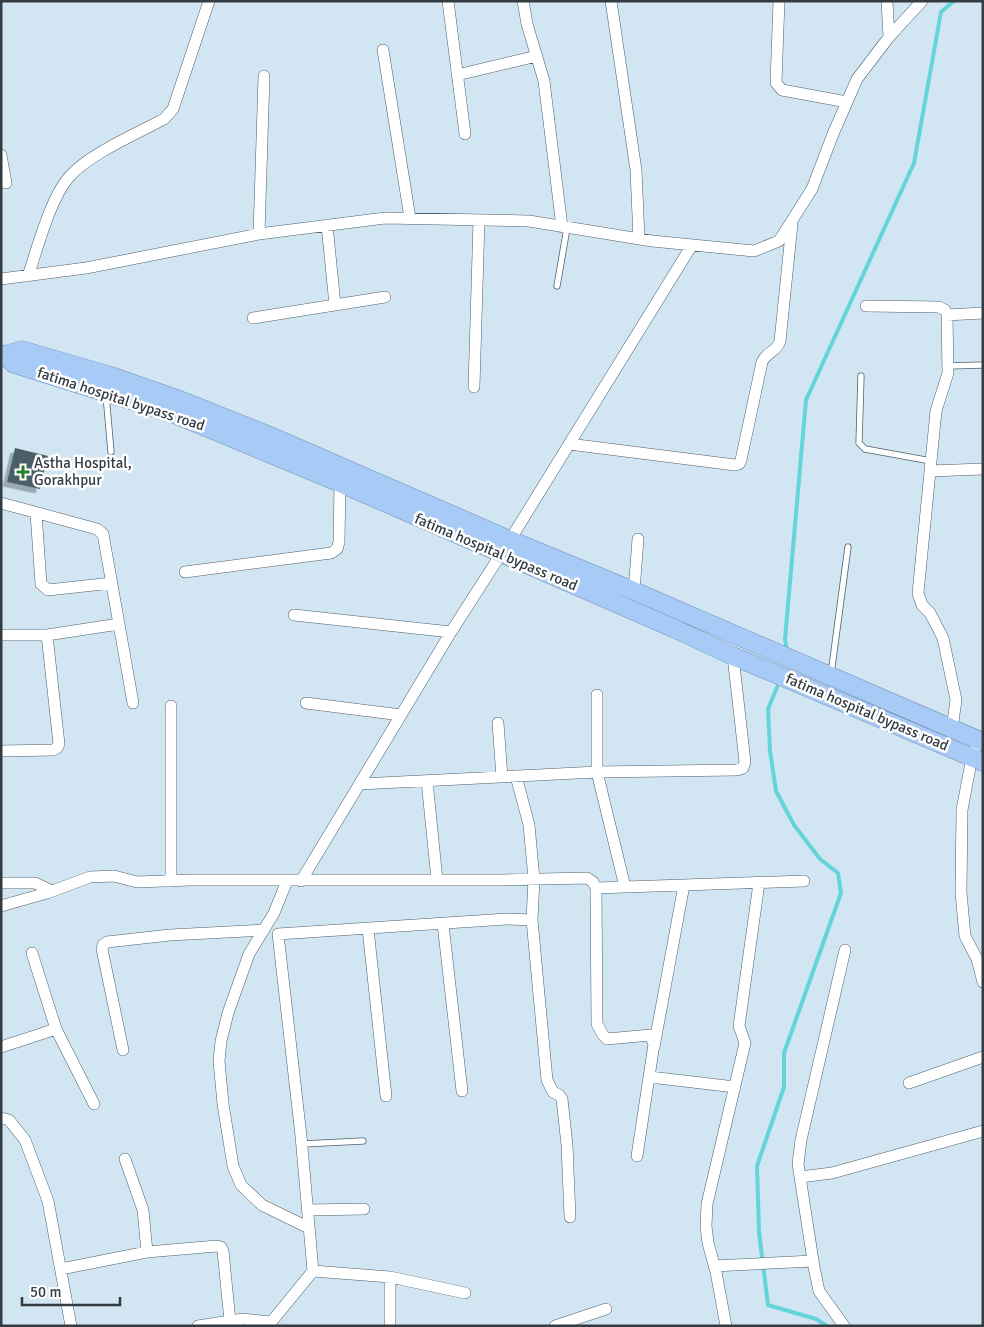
<svg xmlns="http://www.w3.org/2000/svg" width="984" height="1327" viewBox="0 0 984 1327" font-family="Signika,sans-serif">
<defs>
<filter id="shadow"><feDropShadow dx="-4.5" dy="4.5" stdDeviation="0" flood-color="#0004"/></filter>
</defs>
<rect width="100%" height="100%" fill="#d1e5f2"/>
<g fill="none" stroke-linecap="round" stroke-linejoin="round">
<path stroke="#65d4d9" stroke-width="4" d="M787,651L785,639L806,400L914,163L941,12L954,1
M777,687L768,709L770,751L776,791L794,825L820,859L838,873L841,893L784,1053V1087L757,1166L759,1232L768,1305L816,1319L827,1326"/>
</g>
<path fill="#4a6066" filter="url(#shadow)" d="M15,448L48,456L40,489L7,482Z"/>
<g fill="none" stroke-linecap="round" stroke-linejoin="round">
<defs>
<path id="service" d="M557,286L567,228
M948,366L983,365
M861,376L859,443L865,449L931,461
M106,395L111,452
M831,674L848,547
M302,1144L363,1141"/>
<path id="minor" d="M448,1L465,134
M523,1L527,24L544,81L562,227
M611,1L636,170L639,239
M779,1L776,83L782,90L847,102
M887,1L889,37
M383,50L410,218
M457,75L537,56
M1,155L6,183
M327,225L335,305
M259,234L264,76
M28,276C38,247 50,199 69,177C89,154 136,134 164,119L173,109L209,1
M1,279L86,268L259,234L385,218L529,221L652,241L754,251L779,241L812,189L833,134L857,79L889,37L922,1
M866,306L939,307L945,310L947,315L948,373L936,411L918,593L922,605L930,613L943,638L956,700L952,729
M947,315L983,313
M253,318L385,297
M474,387L479,220
M569,444L735,465L739,464L741,460L762,362C766,352 777,352 780,341L792,224
M930,471L983,469
M1,503L97,529L103,534L133,703
M36,513L41,584L48,590L112,583
M185,572L331,553L337,549L339,542L340,483
M634,591L638,539
M294,615L451,632
M1,635H47L119,624
M597,695V772L737,770L743,768L745,762L733,656
M306,703L401,715
M171,706V881
M498,723L502,777
M1,751L53,750L57,748L59,744L47,635
M974,751L972,757L962,810L961,892L965,936L977,959L983,982
M516,776L529,825L534,879L532,920
M427,781L437,880
M360,784L597,772L625,887
M287,881L274,913L249,954L228,1013L221,1041L219,1061L223,1104L233,1166L241,1185L262,1205L309,1228
M301,881L451,632L510,540L692,245
M1,883H35L52,891
M596,888L804,881
M1,906L47,893L90,877L114,876L137,882L191,880H502L587,878L593,882L596,888L597,1024L603,1035L607,1039L650,1035L654,1044L637,1156
M443,924L462,1091
M368,929L386,1096
M32,953L56,1029L94,1104
M1,1047L56,1029
M654,1047L684,885
M123,1050L102,949L103,945L107,942L170,935L264,930
M650,1077L735,1087
M909,1083L983,1057
M1,1118L9,1120L25,1140L48,1201L71,1326
M125,1159L143,1210L147,1252
M800,1177L832,1173L983,1131
M308,1210L364,1209
M714,1266L813,1261
M61,1269L147,1252L217,1246L221,1247L223,1251L230,1321
M313,1271L390,1277L465,1293
M390,1277V1326
M198,1326L243,1319L270,1322
M268,1326L313,1271L301,1136L278,934L507,919L532,920L547,1080L553,1092L559,1095L562,1099L567,1145L570,1217
M555,1326L606,1309
M726,1326L716,1272L708,1243L706,1226L707,1204L745,1043L739,1026L759,883
M844,1326L819,1291L814,1267L798,1164L801,1140L845,950"/>
<path id="trunk" d="M1,354L5,355L14,364L174,414L340,483L673,628L733,656L983,762
M5,355L22,350L111,376L180,400L268,435L510,540L634,591L983,742"/>
</defs>
<use href="#service" stroke="#4e5f6a" stroke-width="7"/>
<use href="#minor" stroke="#4e5f6a" stroke-width="12"/>
<use href="#trunk" stroke="#7290b5" stroke-width="19"/>
<use href="#service" stroke="#fff" stroke-width="5.5"/>
<use href="#minor" stroke="#fff" stroke-width="11"/>
<use href="#trunk" stroke="#a8caf6" stroke-width="18"/>
</g>
<path fill="#287e2c" stroke="#fff" stroke-width="2" d="M20.5 464.5h5v5h5v5h-5v5h-5v-5h-5v-5h5z"/>
<g text-anchor="middle" dominant-baseline="central" stroke-width="5" stroke-linejoin="round" paint-order="stroke">
<g font-size="15" fill="#343c41" stroke="#fff">
<text transform="translate(121 399) rotate(18)">fatima hospital bypass road</text>
<text transform="translate(496 552) rotate(23)">fatima hospital bypass road</text>
<text transform="translate(867 712) rotate(23)">fatima hospital bypass road</text>
</g>
<g font-size="15" fill="#343c41" stroke="#fff" text-anchor="start">
<text x="34" y="463">Astha Hospital,<tspan x="34" dy="17">Gorakhpur</tspan></text>
</g>
</g>
<rect width="984" height="1327" fill="none" stroke="#343c41" stroke-width="5"/>
<path d="M22 1297v8h98v-8" fill="none" stroke="#343c41" stroke-width="2.5"/>
<text x="30" y="1297" font-size="15" fill="#343c41" stroke="#ffffff" stroke-width="4" paint-order="stroke">50 m</text>
</svg>
